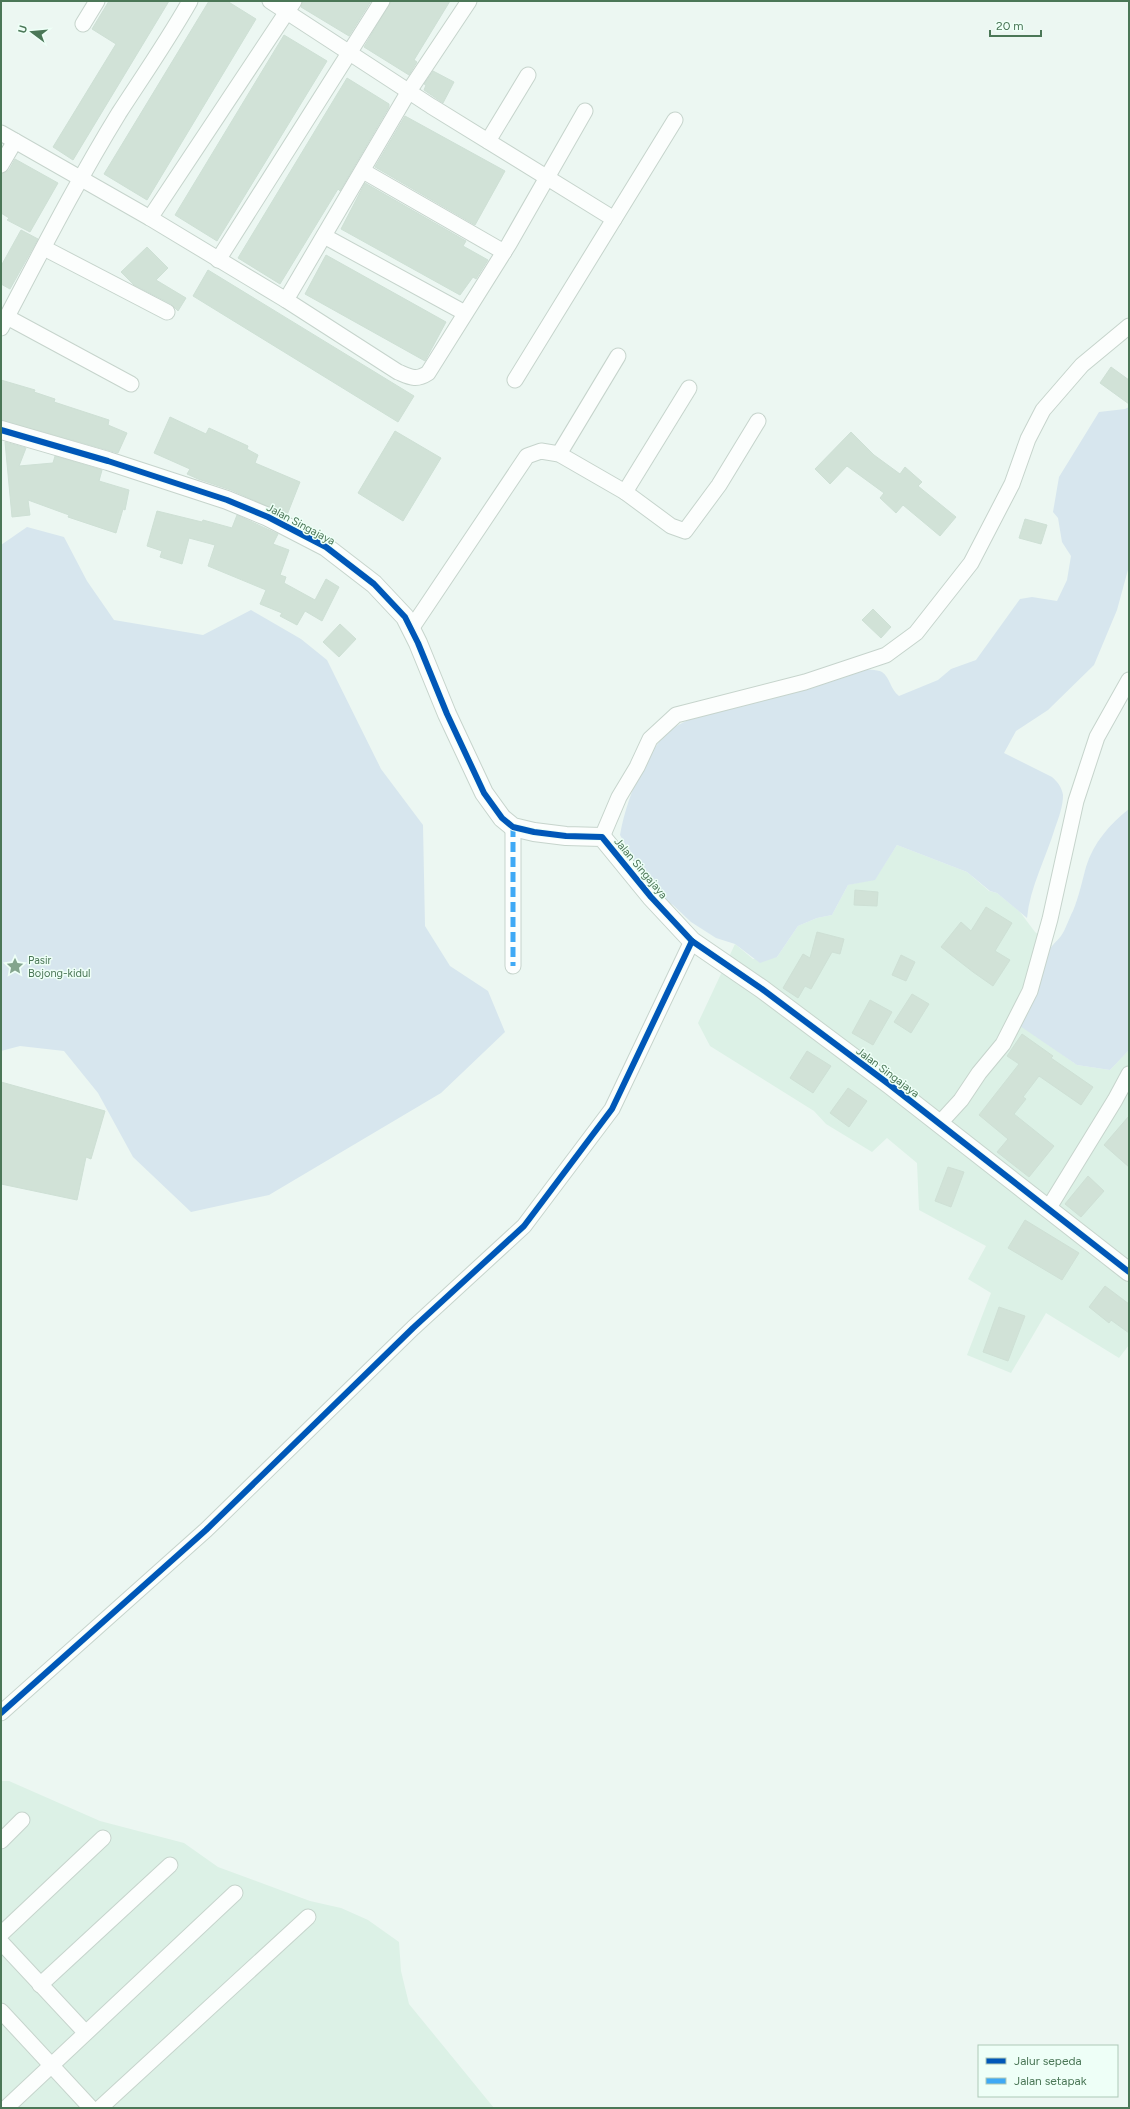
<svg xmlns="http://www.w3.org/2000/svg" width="1130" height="2109" viewBox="0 0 1130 2109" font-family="Figtree,sans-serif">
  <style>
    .residential { fill: #dcf1e6 }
    .green { fill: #d7e6ee }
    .building { fill: #d1e2d7; stroke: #cee0d5 }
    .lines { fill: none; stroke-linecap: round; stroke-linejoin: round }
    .minor-casing { stroke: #c6d4cc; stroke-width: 17 }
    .tertiary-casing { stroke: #c6d4cc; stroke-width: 20 }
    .minor { stroke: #fcfefd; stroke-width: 15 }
    .tertiary { stroke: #fcfefd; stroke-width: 18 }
    .quiet { stroke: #3fa9f5; stroke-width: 5; stroke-dasharray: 10 5; stroke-linecap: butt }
    .cycleway-casing { stroke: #eefff7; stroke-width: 8 }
    .cycleway { stroke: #0057b8; stroke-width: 6 }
    .labels { text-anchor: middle; stroke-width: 3; stroke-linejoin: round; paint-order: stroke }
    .street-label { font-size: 11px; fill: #4b7757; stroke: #eefff7 }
    .poi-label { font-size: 11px; fill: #4b7757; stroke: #eefff7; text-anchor: start }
  </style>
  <rect width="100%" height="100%" fill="#ecf7f2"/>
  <g class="residential">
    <polygon points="897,845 967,872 989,891 997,893 1020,912 1035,932 1052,945 1046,955 1026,1018 1020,1025 1077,1065 1110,1070 1129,1050 1129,1345 1119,1358 1046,1313 1011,1373 967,1355 991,1293 968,1279 986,1246 919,1210 917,1163 887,1138 872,1152 826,1124 814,1111 710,1046 698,1023 735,944 753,959 777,957 798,926 817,918 832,915 848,885 875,879"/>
    <polygon points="1,1781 9,1781 100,1821 184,1843 218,1867 310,1901 341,1908 368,1920 399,1942 401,1971 409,2004 494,2108 1,2108"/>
  </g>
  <g class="green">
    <path d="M1129 407V566L1117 610 1094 665 1048 710 1016 731 1004 753 1052 777C1058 782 1062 788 1063 795 1063 806 1059 817 1055 828 1046 858 1030 887 1027 918L997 893 990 891 967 872 897 845 875 880 848 885 832 915 817 918 798 926 777 957 760 963 735 944 716 938 691 922 673 905 666 901 639 869 620 835C626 801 644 752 671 730 677 725 686 721 693 718L859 669C866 670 877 669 882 672 890 677 890 689 899 696L938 680 951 669 976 660 1020 599 1032 597 1057 601 1067 580 1071 556 1062 542 1058 518 1053 512 1059 477 1099 412 1125 409Z"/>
    <polygon points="27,527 64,537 87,581 114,620 203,635 251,610 301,639 327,660 381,769 423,825 425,926 450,966 488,991 505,1032 441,1093 269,1195 191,1212 133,1157 98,1093 64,1051 20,1046 1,1051 1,545"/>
    <path d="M1129 809V1050L1110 1070 1077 1065 1020 1026C1036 1005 1036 978 1046 955 1050 947 1056 942 1061 936 1066 929 1069 918 1073 911 1079 896 1082 882 1086 867 1093 843 1110 824 1129 809Z"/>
  </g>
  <g class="building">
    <polygon points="109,1 169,1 73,160 53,147 116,44 92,29"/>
    <polygon points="209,1 227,1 256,19 147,200 104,174"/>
    <polygon points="303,1 371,1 349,36 301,7"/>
    <polygon points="391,1 450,1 414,60 417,62 409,75 364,47"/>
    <polygon points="284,35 327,61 217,241 175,215"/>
    <polygon points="433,71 454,82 443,103 424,90 426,85 424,84"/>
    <polygon points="347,78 389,104 389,107 340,191 338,189 280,284 238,258"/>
    <polygon points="405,116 505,171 475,225 375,167"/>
    <polygon points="15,159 58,183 30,232 7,220 9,218 1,213 1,174 9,170"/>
    <polygon points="365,183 466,241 463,246 488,260 476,279 473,277 460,295 341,229"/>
    <polygon points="21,230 38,239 10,289 1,284 1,266"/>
    <polygon points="147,247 168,268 156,280 186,298 178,311 171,304 134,285 121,272"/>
    <polygon points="326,255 446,322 425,361 305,294"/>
    <polygon points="208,270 414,396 398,422 193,296"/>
    <polygon points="1111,367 1129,380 1129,404 1100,383"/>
    <polygon points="1,380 35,390 34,392 55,399 54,402 109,420 108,425 127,433 118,453 1,420"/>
    <polygon points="170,417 206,434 209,428 248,446 247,449 258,455 255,463 300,482 287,515 231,490 198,479 187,474 190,469 154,453"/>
    <polygon points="395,431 441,458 403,521 358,493"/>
    <polygon points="851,432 874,455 900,474 905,467 922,482 918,486 956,517 940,536 903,505 896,513 880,498 884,493 847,466 830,484 815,469"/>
    <polygon points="5,442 26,448 19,466 53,463 55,456 102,470 99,481 129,490 125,510 123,509 116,533 68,517 69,515 28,500 30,515 12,517"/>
    <polygon points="157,511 202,522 203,520 232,528 237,515 278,534 273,544 289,550 280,575 286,577 284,583 315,600 326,579 339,587 322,621 305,611 297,625 280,616 282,613 260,604 266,590 208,566 215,545 189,538 182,564 160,557 162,551 147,546"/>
    <polygon points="1025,519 1047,525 1041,544 1019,538"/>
    <polygon points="873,609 891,627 881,638 862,620"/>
    <polygon points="340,624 356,639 339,657 323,642"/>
    <polygon points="855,890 878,892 877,906 854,905"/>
    <polygon points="986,907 1012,923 995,951 1010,960 993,986 973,972 941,947 961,922 971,931"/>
    <polygon points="817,932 844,939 840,954 832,952 811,989 805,986 798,998 783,988 803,954 810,958"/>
    <polygon points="901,955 915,962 906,981 892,975"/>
    <polygon points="912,994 929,1004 911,1033 894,1022"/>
    <polygon points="870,1000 892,1012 873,1045 852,1033"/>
    <polygon points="1022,1034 1053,1056 1051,1058 1093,1087 1081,1105 1039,1076 1023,1097 1026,1099 1014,1114 1054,1146 1029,1177 997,1152 1008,1139 979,1115 1019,1064 1007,1056"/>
    <polygon points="807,1051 831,1066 813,1093 790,1078"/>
    <polygon points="1,1082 105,1111 91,1159 86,1157 77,1200 1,1184"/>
    <polygon points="848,1088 867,1101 849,1127 830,1113"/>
    <polygon points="1129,1116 1129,1167 1104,1145"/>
    <polygon points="948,1167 964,1172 951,1207 935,1201"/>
    <polygon points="1088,1176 1104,1191 1081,1217 1065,1204"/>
    <polygon points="1025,1220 1079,1253 1062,1280 1008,1248"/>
    <polygon points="1105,1286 1129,1304 1129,1333 1111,1320 1109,1323 1089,1307"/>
    <polygon points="999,1307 1025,1316 1008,1361 983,1352"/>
  </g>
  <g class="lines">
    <g class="minor-casing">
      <g id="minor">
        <polyline points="270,1 431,106 614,219"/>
        <polyline points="83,24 97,1"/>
        <path d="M1 133 150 218 286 300 398 372C410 377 416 381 428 373L509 244 585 111"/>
        <polyline points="488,141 528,75"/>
        <polyline points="1,165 15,141"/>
        <polyline points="363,171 504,252"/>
        <polyline points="150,218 294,1"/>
        <polyline points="324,236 465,313"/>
        <polyline points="44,248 167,312"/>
        <polyline points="218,260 382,1"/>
        <polyline points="286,300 409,91 469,1"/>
        <polyline points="7,317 131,384"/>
        <path d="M1 328C39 256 76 183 119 113 143 76 168 40 190 1"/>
        <polyline points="515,380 675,120"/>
        <polyline points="559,454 618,356"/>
        <polyline points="625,492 689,388"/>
        <polyline points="411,629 527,456 541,451 559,454 625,492 671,526 685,531 719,485 758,421"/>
        <polyline points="513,827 513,966"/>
        <polyline points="602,837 619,797 637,767 650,739 676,715 805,682 886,655 916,633 971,563 1012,484 1028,439 1043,410 1082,365 1129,326"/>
        <polyline points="939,1124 961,1100 979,1073 1003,1044 1030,991 1050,919 1076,801 1097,737 1129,680"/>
        <polyline points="1048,1209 1115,1100 1129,1074"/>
        <polyline points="1,1713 206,1530 413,1328 524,1226 612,1109 692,941"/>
        <polyline points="1,1841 22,1820"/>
        <polyline points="1,1934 103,1838"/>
        <polyline points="1,1942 85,2032"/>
        <polyline points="40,1985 170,1865"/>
        <polyline points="1,2011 91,2108"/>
        <polyline points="6,2108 235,1893"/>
        <polyline points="100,2108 308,1917"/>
      </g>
    </g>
    <g class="tertiary-casing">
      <polyline id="tertiary" points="1,430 108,461 227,500 268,517 326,547 374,584 405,617 418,643 447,714 484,793 502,818 513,827 534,832 566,836 602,837 651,897 692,941 762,989 890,1085 1129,1272"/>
    </g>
    <use href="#minor" class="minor"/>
    <use href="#tertiary" class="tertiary"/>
    <polyline class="quiet" points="513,827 513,966"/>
    <g class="cycleway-casing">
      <g id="cycleway">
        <polyline points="1,430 108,461 227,500 268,517 326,547 374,584 405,617 418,643 447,714 484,793 502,818 513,827 534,832 566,836 602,837 651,897 692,941 762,989 890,1085 1129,1272"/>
        <polyline points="1,1713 206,1530 413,1328 524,1226 612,1109 692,941"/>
      </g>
    </g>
    <use href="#cycleway" class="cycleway"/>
  </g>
  <defs>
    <g id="sight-bare" transform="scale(1.38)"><path d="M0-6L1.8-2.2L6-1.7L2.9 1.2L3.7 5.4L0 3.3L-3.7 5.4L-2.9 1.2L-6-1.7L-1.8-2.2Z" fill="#83a48d" stroke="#eefff7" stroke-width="2.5" paint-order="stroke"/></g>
  </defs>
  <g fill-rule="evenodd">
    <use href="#sight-bare" x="15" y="966"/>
  </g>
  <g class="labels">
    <g class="street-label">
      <text transform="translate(301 524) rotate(28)" y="4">Jalan Singajaya</text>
      <text transform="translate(641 868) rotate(50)" y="4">Jalan Singajaya</text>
      <text transform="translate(888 1072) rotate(37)" y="4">Jalan Singajaya</text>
    </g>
    <g class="poi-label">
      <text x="28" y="964">Pasir<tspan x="28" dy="13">Bojong-kidul</tspan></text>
    </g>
  </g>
  <rect width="1130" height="2109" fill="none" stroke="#4b7757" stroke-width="4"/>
  <rect x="978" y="2045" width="140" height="52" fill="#eefff7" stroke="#adc9b7"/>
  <rect x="986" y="2058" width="20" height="6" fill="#0057b8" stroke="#adc9b7"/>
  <text x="1014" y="2065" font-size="12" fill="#4b7757">Jalur sepeda</text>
  <rect x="986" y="2078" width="20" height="6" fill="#3fa9f5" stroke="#adc9b7"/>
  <text x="1014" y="2085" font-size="12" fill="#4b7757">Jalan setapak</text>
  <g transform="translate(32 32) rotate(286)" stroke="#eefff7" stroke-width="3" paint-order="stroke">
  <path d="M0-3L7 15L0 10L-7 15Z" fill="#4b7757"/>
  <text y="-6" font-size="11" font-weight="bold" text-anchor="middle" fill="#4b7757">U</text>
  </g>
  <path d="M990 30v6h51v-6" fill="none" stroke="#4b7757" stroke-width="2"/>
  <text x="996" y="30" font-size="12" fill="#4b7757" stroke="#eefff7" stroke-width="3" paint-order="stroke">20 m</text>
</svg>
